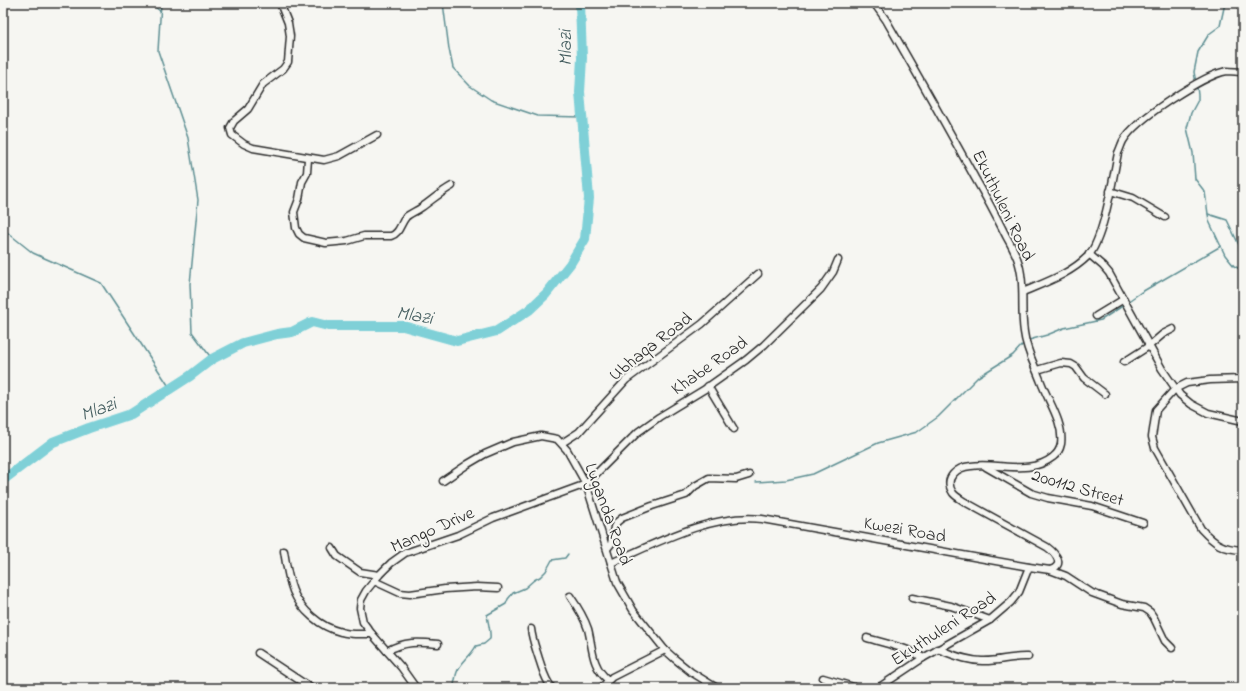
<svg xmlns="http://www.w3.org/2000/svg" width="1246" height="691" viewBox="0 0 1246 691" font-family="'Indie Flower',sans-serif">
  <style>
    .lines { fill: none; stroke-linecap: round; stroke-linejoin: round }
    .stream { stroke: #5d8e92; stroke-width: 1.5 }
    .river { stroke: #7fd0d7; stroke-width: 10 }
    .minor-casing { stroke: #2b2b2b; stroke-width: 9 }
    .minor { stroke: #f6f6f2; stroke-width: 6 }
    .labels { text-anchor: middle; stroke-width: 4; stroke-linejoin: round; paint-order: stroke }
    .street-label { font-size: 18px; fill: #2b2b2b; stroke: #f6f6f2 }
    .water-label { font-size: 19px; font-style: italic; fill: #445d5f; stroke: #f6f6f2 }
  </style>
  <rect width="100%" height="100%" fill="#f6f6f2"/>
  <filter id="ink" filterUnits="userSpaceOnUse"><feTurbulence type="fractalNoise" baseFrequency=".025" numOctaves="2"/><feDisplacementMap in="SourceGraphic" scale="8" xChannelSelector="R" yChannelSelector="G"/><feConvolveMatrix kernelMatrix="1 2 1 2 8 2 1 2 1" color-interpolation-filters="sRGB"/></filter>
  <g filter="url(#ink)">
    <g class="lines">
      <g class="stream">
        <polyline points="150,3 160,11"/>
        <polyline points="161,3 158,51 188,138 198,200 190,284 192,332 212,359"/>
        <polyline points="443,3 449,49 453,68 470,86 491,100 538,116 582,117"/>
        <polyline points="1196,83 1194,72 1198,52 1209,34 1220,26 1225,3"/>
        <polyline points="1197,87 1198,95 1198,100 1191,113 1187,128 1193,153 1195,179 1205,192 1208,214 1227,220 1239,245 1243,279"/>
        <polyline points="1208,214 1209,221 1225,255 1234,266 1242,270"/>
        <polyline points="3,229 33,253 101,283 170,388"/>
        <polyline points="1127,302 1140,293 1221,246"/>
        <polyline points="1029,340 1047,335 1064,328 1101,320 1124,305"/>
        <polyline points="756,482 786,480 813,474 878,443 917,432 938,417 978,377 1013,355 1023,344"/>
        <path d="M453 688C455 683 455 677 457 672 461 662 471 656 476 646L484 644 490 639C491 632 488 623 487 615L506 604 508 599 513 593 525 588 534 580 540 577 546 571 552 560 565 558 568 554"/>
      </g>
      <polyline class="river" points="3,480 53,442 89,428 131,414 190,376 212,359 243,343 277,334 292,332 312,322 328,326 403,326 457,341 497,331 529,310 546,294 570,264 585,239 589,198 580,92 582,58 580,3"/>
      <g class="minor-casing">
        <g id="minor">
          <polyline points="280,3 288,23 290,36 288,62 283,69 263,84 248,109 234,121 230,128 232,135 244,144 253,148 324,160 339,156 377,135"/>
          <path d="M874 3 886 20C916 72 946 125 975 178 986 197 996 216 1006 236 1010 243 1014 250 1017 258 1026 282 1020 307 1024 332 1026 350 1035 366 1041 382 1048 401 1064 423 1061 444 1060 449 1057 454 1053 457 1029 476 999 462 971 466 957 467 943 478 953 493 956 497 961 499 965 502L1047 547C1055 553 1066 565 1050 570"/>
          <path d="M308 159 307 173 302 182 299 199 294 212 296 228 299 234 304 238 326 243 347 241 364 236H391C400 233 400 224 406 217 410 213 417 211 422 207 432 200 441 192 452 186"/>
          <polyline points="1110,191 1133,198 1165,217"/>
          <polyline points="1089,254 1103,266 1109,273 1162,369 1180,395 1191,404 1208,413 1243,421"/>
          <path d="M1023 292C1046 282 1070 274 1088 256 1104 239 1113 177 1118 153 1120 149 1121 145 1123 141 1135 120 1203 75 1227 71 1232 71 1238 72 1243 72"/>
          <polyline points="1096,316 1124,299"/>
          <polyline points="1124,362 1149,346 1163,334 1173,329"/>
          <polyline points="1037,370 1061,363 1071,364 1076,367 1084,378 1105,394"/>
          <path d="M1243 379 1210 380 1187 383 1175 389 1156 410 1152 437 1155 448 1201 529C1215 544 1222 549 1243 550"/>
          <polyline points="708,386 734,429"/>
          <polyline points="562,443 579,432 626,380 702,324 758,274"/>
          <polyline points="986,467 1031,493 1048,498 1092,506 1143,523"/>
          <polyline points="443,481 468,464 485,454 513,442 541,436 557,439 567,450 586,484 617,582 633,610 665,650 675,659 691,672 717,688"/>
          <polyline points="332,548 337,556 360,572 379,575"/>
          <polyline points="607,549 611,544 614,527 617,522 622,518 652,506 686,495 695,486 709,478 736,479 749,475"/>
          <path d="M284 551C286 564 288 578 293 591 301 610 320 627 341 632 350 635 362 634 372 634"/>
          <path d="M611 563C656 543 712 513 762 519L1029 567 1050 570 1066 576 1092 593 1122 604 1144 608 1150 612 1154 618 1165 641 1172 648"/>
          <polyline points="374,581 400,593 410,594 445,589 477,587 498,588"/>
          <path d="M570 596C577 606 584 617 588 629 593 648 591 666 608 680"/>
          <polyline points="912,598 951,606 990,620"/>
          <path d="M531 629C532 639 536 649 539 659 543 670 544 678 552 688"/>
          <path d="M867 638C883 643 910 648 923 658"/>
          <path d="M937 649C952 654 966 661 982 661 997 662 1012 656 1028 657"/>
          <path d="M387 651C405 641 418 642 438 644"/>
          <polyline points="258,653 311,688"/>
          <polyline points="823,678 857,688"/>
          <polyline points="416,688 401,667 372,634 363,622 360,608 361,600 366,591 379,575 391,563 405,553 458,535 493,518 586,484 638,432 659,417 705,389 746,360 764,345 821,289 833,272 838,260"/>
          <polyline points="601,688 612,677 665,650"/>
          <polyline points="878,688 923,658 990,620 1011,602 1019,592 1029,567"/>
        </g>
      </g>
      <use href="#minor" class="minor"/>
    </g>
  </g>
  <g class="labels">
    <g class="street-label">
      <text transform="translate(1004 205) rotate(64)" y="6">Ekuthuleni Road</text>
      <text transform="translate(650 346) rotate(-38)" y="6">Ubhaqa Road</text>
      <text transform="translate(709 365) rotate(-35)" y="6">Khabe Road</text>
      <text transform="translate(1078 487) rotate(16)" y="6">200112 Street</text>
      <text transform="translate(609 514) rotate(70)" y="6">Luganda Road</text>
      <text transform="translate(432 529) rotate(-24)" y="6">Mango Drive</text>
      <text transform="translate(905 529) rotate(10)" y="6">Kwezi Road</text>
      <text transform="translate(943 628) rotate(-33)" y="6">Ekuthuleni Road</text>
    </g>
    <g class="water-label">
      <text transform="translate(564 48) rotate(-91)" y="7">Mlazi</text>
      <text transform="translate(415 314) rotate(10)" y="7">Mlazi</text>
      <text transform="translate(98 408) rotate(-20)" y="7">Mlazi</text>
    </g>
  </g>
  <rect width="1246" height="691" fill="none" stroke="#f6f6f2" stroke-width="16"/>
  <rect x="8" y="8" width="1230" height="675" fill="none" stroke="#2b2b2b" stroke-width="1.5" filter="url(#ink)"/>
</svg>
